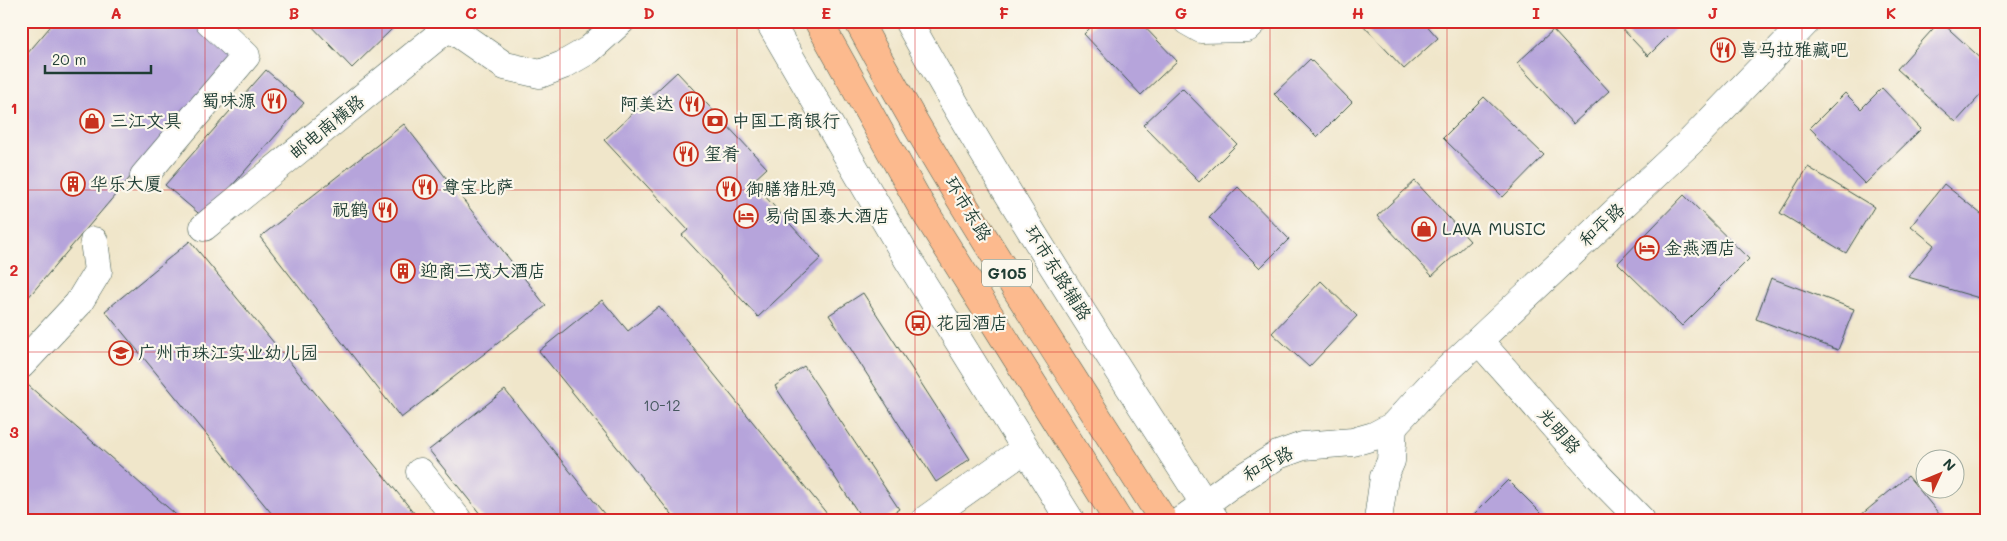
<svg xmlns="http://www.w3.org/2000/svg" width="2007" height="541" viewBox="0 0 2007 541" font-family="Mali,'LXGW WenKai TC',sans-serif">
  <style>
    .building { fill: #b6a4db }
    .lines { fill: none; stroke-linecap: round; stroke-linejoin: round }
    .minor-casing { stroke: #3e564a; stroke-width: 29 }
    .highway-casing { stroke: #3e564a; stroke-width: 29 }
    .minor { stroke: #fff; stroke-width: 28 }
    .highway { stroke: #fcba8e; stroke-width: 28 }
    .grid { fill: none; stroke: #d62828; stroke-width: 1; stroke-opacity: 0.55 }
    .labels { text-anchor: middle; stroke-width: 4.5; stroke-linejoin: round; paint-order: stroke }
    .number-label { font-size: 15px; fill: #45575e }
    .shield { fill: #fbf7ec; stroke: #61756b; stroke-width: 1 }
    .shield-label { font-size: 16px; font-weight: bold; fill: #1f3d34 }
    .poi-label { font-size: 18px; fill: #1f3d34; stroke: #fbf7ec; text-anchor: start }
    .street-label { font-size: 18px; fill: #1f3d34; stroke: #fbf7ec }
    .neatline { fill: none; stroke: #d62828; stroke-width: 2 }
    .grid-label { font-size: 16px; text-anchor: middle; font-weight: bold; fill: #d62828 }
  </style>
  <rect width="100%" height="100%" fill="#fbf7ec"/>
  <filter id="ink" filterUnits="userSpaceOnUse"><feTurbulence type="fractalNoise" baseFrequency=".02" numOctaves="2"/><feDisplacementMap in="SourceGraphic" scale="10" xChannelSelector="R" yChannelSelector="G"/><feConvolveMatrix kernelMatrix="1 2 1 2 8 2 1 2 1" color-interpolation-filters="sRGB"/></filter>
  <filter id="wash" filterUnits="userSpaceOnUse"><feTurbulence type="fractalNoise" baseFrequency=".0096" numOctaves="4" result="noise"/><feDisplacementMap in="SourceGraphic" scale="20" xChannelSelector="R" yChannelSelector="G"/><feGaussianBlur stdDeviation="1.12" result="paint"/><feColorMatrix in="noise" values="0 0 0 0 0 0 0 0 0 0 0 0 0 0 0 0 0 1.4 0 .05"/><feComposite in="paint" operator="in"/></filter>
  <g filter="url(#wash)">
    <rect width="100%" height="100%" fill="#f0e6ca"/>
    <g id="blocks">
      <g class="building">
        <polygon points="55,21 192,21 233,56 21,306 21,61"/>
        <polygon points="307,21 393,21 393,28 352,68"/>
        <polygon points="1097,21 1139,21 1177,61 1141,95 1084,34"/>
        <polygon points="1365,21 1423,21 1438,38 1404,69 1362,24"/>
        <polygon points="1615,21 1683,21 1648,56"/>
        <polygon points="1940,21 1986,63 1986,89 1956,122 1897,69"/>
        <polygon points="1553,30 1609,91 1573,124 1517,63"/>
        <polygon points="1310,59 1352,102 1317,137 1274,94"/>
        <polygon points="266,70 304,103 204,218 165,185"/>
        <polygon points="677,72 767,168 752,182 821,258 758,317 682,235 688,230 604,140"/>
        <polygon points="1182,88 1237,144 1199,182 1143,125"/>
        <polygon points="1882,88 1921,129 1865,184 1810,128 1845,93 1861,109"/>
        <polygon points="1484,97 1544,155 1503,197 1443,138"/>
        <polygon points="404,124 546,306 401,418 260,237"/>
        <polygon points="1808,167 1874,207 1846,253 1780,213"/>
        <polygon points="1415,181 1470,241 1432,276 1377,216"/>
        <polygon points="1944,184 1986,218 1986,300 1908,277 1934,245 1911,226"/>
        <polygon points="1238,187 1289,239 1260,268 1209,217"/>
        <polygon points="1684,195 1749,259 1682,326 1618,263"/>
        <polygon points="190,241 420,520 277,520 105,311"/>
        <polygon points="1771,278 1854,309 1838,350 1756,319"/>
        <polygon points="1321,281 1357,316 1309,367 1272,333"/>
        <polygon points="863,293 970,459 936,482 829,315"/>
        <polygon points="602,300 628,331 659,306 832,520 676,520 539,351"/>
        <polygon points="804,366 899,509 883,520 863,520 775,386"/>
        <polygon points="21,379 182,520 21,520"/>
        <polygon points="505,390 609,520 485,520 429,450"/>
        <polygon points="1908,476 1944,520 1855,520"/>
        <polygon points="1508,480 1548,520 1468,520"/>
      </g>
    </g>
  </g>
  <g filter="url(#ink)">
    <use href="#blocks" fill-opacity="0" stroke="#3e564a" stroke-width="1"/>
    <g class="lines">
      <g class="minor-casing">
        <g id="minor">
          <polyline points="445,21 456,32 505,66 540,74 563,65 589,50 621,21"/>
          <polyline points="769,21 907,258 1070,520"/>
          <path d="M908 21C1002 192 1110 356 1215 520"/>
          <polyline points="1187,21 1201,29 1247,28 1254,21"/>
          <polyline points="144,176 246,56 209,21"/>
          <polyline points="204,227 450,26"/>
          <polyline points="1479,341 1597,475 1641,520"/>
          <polyline points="21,365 78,304 98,271 94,241"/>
          <polyline points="420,472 458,520"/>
          <polyline points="925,520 1025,449"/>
          <polyline points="1182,520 1229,486 1278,455 1303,446 1353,442 1374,436 1393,426 1430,386 1690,142 1807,21"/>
          <polyline points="1378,520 1384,477 1391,461 1393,426"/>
        </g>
      </g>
      <g class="highway-casing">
        <g id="highway">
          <polyline points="818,21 920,204 1118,520"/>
          <path d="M858 21C950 193 1059 355 1163 520"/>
        </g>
      </g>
      <use href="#minor" class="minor"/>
      <use href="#highway" class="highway"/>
    </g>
  </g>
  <path class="grid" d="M205 21V520M382 21V520M560 21V520M737 21V520M915 21V520M1092 21V520M1270 21V520M1447 21V520M1625 21V520M1802 21V520M21 190H1986M21 352H1986"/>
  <defs>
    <g id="restaurant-ring" transform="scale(1.25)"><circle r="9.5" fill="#fbf7ec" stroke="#c8321e" stroke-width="1.5"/><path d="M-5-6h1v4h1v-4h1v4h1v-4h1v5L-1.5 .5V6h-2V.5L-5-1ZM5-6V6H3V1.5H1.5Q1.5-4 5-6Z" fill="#c8321e"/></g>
    <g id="shop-ring" transform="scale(1.25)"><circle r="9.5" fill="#fbf7ec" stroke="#c8321e" stroke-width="1.5"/><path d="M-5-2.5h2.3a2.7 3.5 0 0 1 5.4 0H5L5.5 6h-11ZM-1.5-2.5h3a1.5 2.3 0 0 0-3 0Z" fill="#c8321e"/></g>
    <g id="bank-ring" transform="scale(1.25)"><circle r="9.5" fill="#fbf7ec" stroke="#c8321e" stroke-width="1.5"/><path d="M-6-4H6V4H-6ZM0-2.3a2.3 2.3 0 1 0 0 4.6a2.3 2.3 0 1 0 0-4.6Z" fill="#c8321e"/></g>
    <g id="building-ring" transform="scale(1.25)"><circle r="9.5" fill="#fbf7ec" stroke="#c8321e" stroke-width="1.5"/><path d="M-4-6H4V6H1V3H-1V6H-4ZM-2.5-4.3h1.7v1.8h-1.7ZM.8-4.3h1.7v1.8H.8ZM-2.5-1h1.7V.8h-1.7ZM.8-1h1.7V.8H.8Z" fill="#c8321e"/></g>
    <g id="hotel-ring" transform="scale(1.25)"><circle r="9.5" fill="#fbf7ec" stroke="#c8321e" stroke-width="1.5"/><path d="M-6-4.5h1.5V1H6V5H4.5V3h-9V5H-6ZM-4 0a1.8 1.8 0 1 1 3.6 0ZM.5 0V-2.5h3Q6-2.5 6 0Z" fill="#c8321e"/></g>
    <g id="bus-ring" transform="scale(1.25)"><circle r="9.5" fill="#fbf7ec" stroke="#c8321e" stroke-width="1.5"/><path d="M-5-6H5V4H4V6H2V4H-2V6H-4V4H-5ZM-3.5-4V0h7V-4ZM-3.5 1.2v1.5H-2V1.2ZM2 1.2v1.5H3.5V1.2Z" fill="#c8321e"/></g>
    <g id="school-ring" transform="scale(1.25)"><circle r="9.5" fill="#fbf7ec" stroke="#c8321e" stroke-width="1.5"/><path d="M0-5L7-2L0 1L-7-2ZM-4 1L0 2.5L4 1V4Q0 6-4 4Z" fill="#c8321e"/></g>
  </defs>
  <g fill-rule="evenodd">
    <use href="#restaurant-ring" x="1723" y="50"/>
    <use href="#restaurant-ring" x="274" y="101"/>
    <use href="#restaurant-ring" x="692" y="104"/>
    <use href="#shop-ring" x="92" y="121"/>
    <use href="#bank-ring" x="715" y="121"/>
    <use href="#restaurant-ring" x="686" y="154"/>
    <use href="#building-ring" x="73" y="184"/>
    <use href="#restaurant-ring" x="425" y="187"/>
    <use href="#restaurant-ring" x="729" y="189"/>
    <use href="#restaurant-ring" x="385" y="210"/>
    <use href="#hotel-ring" x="746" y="216"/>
    <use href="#shop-ring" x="1424" y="229"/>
    <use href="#hotel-ring" x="1647" y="248"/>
    <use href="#building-ring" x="403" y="271"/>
    <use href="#bus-ring" x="918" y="323"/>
    <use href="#school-ring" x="121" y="353"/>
  </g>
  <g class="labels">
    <g class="number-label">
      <text x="662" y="411">10-12</text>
    </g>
    <rect class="shield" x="982" y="259.5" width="50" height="27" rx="4"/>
    <g class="shield-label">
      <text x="1007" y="279">G105</text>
    </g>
    <g class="poi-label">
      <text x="1740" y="56">喜马拉雅藏吧</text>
      <text x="256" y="107" text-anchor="end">蜀味源</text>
      <text x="674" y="110" text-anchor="end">阿美达</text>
      <text x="110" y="127">三江文具</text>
      <text x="732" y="127">中国工商银行</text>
      <text x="704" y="160">玺肴</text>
      <text x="90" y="190">华乐大厦</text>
      <text x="442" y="193">尊宝比萨</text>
      <text x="746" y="195">御膳猪肚鸡</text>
      <text x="368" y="216" text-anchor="end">祝鹤</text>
      <text x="764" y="222">易尚国泰大酒店</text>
      <text x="1442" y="235">LAVA MUSIC</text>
      <text x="1664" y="254">金燕酒店</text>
      <text x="420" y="277">迎商三茂大酒店</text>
      <text x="936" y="329">花园酒店</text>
      <text x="138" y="359">广州市珠江实业幼儿园</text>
    </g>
    <g class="street-label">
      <text transform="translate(327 127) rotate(-39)" y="6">邮电南横路</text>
      <text transform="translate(968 209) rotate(59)" y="6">环市东路</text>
      <text transform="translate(1602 225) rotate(-43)" y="6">和平路</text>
      <text transform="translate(1058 273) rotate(58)" y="6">环市东路辅路</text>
      <text transform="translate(1559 431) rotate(49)" y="6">光明路</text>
      <text transform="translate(1268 464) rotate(-28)" y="6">和平路</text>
    </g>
  </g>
  <rect width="2007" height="541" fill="none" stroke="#fbf7ec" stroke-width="55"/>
  <g transform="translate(1940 474) rotate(46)"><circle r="24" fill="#fbf7ec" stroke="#a3ada2"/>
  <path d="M0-4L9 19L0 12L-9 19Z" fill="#c8321e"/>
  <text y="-8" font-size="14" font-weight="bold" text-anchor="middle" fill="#1f3d34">N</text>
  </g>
  <path d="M45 65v8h106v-8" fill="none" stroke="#1f3d34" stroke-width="2.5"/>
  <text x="52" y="65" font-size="15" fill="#1f3d34" stroke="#fbf7ec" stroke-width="4" paint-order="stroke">20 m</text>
  <rect x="28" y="28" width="1952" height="486" class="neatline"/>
  <g class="grid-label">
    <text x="116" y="19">A</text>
    <text x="294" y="19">B</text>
    <text x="471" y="19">C</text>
    <text x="649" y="19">D</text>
    <text x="826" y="19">E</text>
    <text x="1004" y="19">F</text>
    <text x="1181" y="19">G</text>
    <text x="1358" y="19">H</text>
    <text x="1536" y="19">I</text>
    <text x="1713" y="19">J</text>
    <text x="1891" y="19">K</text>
    <text x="14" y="114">1</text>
    <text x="14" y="276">2</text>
    <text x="14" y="438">3</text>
  </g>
</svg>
